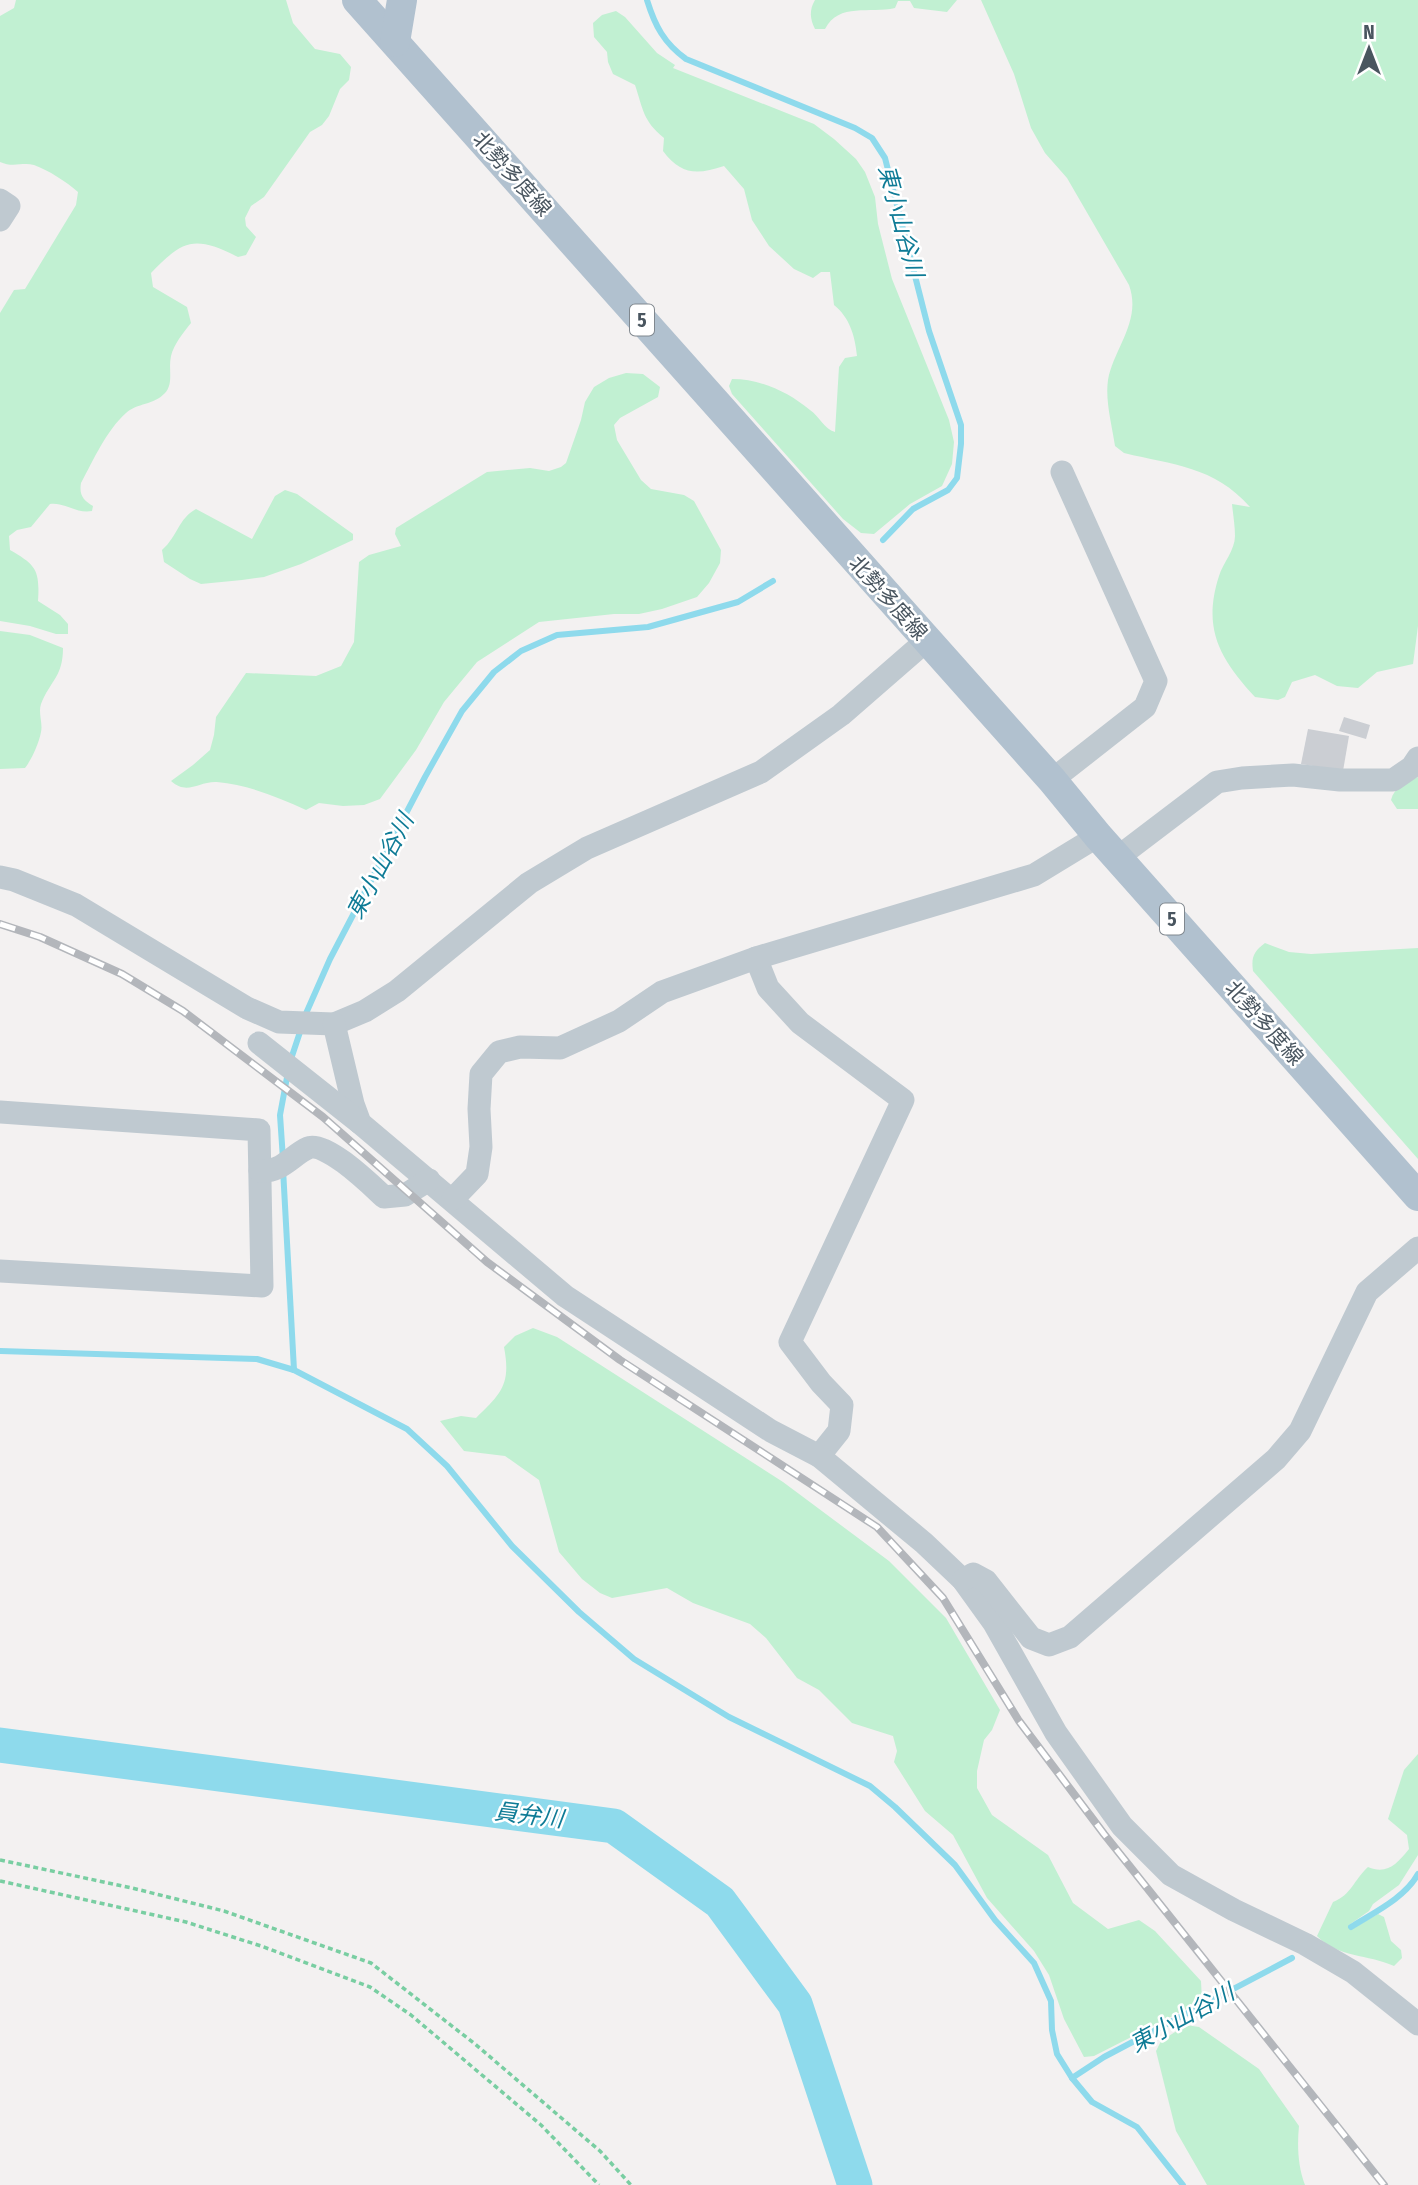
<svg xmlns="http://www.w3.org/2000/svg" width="1418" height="2185" viewBox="0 0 1418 2185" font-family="'Fira Sans Condensed','Noto Sans JP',sans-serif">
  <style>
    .green { fill: #c1f0d2 }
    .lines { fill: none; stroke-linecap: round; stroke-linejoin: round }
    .stream { stroke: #8edaec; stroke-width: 6 }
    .river { stroke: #8edaec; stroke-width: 35 }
    .building { fill: #cbced3 }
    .path { stroke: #79cea2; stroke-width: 3.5; stroke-dasharray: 5 3.5; stroke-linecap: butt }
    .minor { stroke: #bfc9d0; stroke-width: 23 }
    .major { stroke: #b1c1cf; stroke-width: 30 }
    .rail-casing { stroke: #b3b6bb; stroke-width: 8 }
    .rail { stroke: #fff; stroke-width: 5; stroke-dasharray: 16; stroke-linecap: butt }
    .labels { text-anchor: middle; stroke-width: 5; stroke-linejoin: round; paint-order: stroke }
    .shield { fill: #fff; stroke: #80888f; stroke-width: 2 }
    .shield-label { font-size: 19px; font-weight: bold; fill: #49555f }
    .street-label { font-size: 21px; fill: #49555f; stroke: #fff }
    .water-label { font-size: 23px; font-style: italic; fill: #0e7b96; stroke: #fff }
  </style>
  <rect width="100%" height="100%" fill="#f3f1f1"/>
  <g class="green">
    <path d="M16 0H286L293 23 315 49 340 54 351 67 349 80 340 89 329 116 322 125 310 132 264 197 251 206 245 218 246 226 256 237 246 255 238 257C194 235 183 240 151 273L153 287 187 307 191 323C183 333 174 344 171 356 168 369 174 383 165 393 154 405 137 403 126 413 106 431 94 459 81 483 79 495 83 500 93 506L92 511C76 514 65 502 50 504L31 527 17 530 9 536 10 550C36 565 40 570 38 601L60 615 68 624V634H56L30 626 0 621V313L14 290 25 289 76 205 78 192C67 182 48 170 34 165 22 162 13 168 0 162V16L14 8Z"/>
    <path d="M815 0H957L947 12 914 8 910 1H898L895 8C870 14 839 2 825 29H815C810 19 809 10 815 0Z"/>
    <path d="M981 0H1418V626L1413 664 1377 672 1358 688 1337 686 1315 675 1292 682 1285 697 1278 700 1255 697C1220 659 1202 629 1219 576 1223 563 1235 550 1235 536 1235 526 1233 514 1232 504L1250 507C1214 466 1173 465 1124 453L1115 446C1112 425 1105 401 1108 380 1114 348 1142 321 1129 285L1067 178 1045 153 1031 128 1014 74Z"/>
    <path d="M616 11 625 17 657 53 675 65 673 68 814 124 834 139 856 159 865 172 875 197 878 224 892 279 949 420 954 442 952 464 942 486 910 504 874 534 861 533 843 519 732 394 729 386 732 379C761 379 788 392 810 410 820 417 824 429 835 432L839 367 845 358 857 356C855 336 850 318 834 305L830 272H821L813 278 794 269 769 246 752 220 744 189 724 166C697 175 681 175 663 151L664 138C643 121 643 109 635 85L613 74 608 62 607 52 594 37 593 23 602 15Z"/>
    <path d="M626 373 643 374 660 387 658 397 620 418 614 425 617 440 641 480 651 489 684 495 694 501 721 550 720 563 709 583 697 597 662 609 639 614H614L539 622 477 662 444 702 416 750 380 799 364 805 343 806 319 803 306 810C278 797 249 785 217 782 198 781 188 796 171 781L193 765 210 750 214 735 216 717 246 673 316 676 341 666 354 642 359 562 369 555 401 546 395 534 396 528 487 472 530 468 549 471 561 467 566 463 581 420 585 402 594 387 609 378Z"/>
    <path d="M285 490 297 494 353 534V540L301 564 264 577 242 580 201 584 190 579 164 562 162 550C178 536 178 519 196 509L252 539 275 496Z"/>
    <path d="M0 631 30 635 63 648C63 677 50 681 41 704 38 713 43 723 41 732 39 743 32 759 25 768L0 769Z"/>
    <path d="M1418 777V809H1397L1391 800C1394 787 1406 782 1418 777Z"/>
    <path d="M1265 943 1289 952 1311 954 1418 948V1159L1253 971C1251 957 1254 951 1265 943Z"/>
    <path d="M533 1328 557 1337 783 1482 889 1561 946 1618 1000 1710 992 1730 984 1740 977 1771V1788L992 1815 1048 1855 1073 1903 1108 1929 1139 1920 1155 1931 1201 1981 1202 2001 1094 2056 1084 2057 1064 2019 1049 1975 1034 1951 987 1898 953 1835 925 1811 894 1762 897 1751 893 1736 852 1723 819 1690 797 1678 766 1638 750 1624 693 1603 667 1588 612 1598 600 1593 582 1579 559 1552 539 1480 505 1456 464 1451 440 1421 461 1416 476 1418C502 1393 511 1384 504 1347L515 1336Z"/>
    <path d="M1418 1754V1855L1399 1885 1373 1904 1369 1911 1349 1925 1352 1929 1378 1914 1384 1917 1391 1941 1401 1950 1402 1958 1394 1966C1368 1954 1338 1958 1317 1936L1333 1902C1352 1894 1353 1881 1368 1867 1387 1875 1397 1864 1409 1849L1407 1835 1388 1819 1404 1770Z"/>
    <path d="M1186 2025 1199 2027 1259 2069 1299 2126C1297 2146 1298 2167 1305 2185H1207L1176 2131 1156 2051 1161 2041Z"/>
  </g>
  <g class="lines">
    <g class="stream">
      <path d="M647 0C655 26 664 43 686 59L855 128 872 138 885 158 929 331 961 425V444L957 478 948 490 913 509 883 540"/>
      <polyline points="304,1018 330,959 425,777 462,711 494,672 521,651 557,635 648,627 738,602 773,581"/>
      <polyline points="290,1062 301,1029"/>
      <polyline points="283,1159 280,1115 288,1072"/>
      <polyline points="283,1169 294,1370"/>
      <polyline points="0,1351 257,1359 294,1370 407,1429 447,1466 512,1546 579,1612 634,1659 729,1717 870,1786 895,1807 955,1865 995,1920 1034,1963 1051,2001 1052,2030 1057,2054 1072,2078 1092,2102 1137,2127 1183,2185"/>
      <path d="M1351 1927C1373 1913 1405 1898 1418 1874"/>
      <polyline points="1072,2078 1104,2057 1292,1958"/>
    </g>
    <polyline class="river" points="0,1745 614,1826 720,1902 795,2004 855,2185"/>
  </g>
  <g class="building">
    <polygon points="1344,717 1370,725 1366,739 1339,731"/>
    <polygon points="1308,729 1349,736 1343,771 1301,764"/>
  </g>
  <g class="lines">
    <g class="path">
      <polyline points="0,1860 132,1888 224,1911 371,1963 475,2044 600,2151 631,2185"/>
      <polyline points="0,1881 186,1922 261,1946 370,1987 411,2015 541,2125 599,2185"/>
    </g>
    <g class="minor">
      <polyline points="0,200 9,206 0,220"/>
      <polyline points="1052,780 1145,707 1156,681 1062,472"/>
      <polyline points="1117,858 1217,782 1242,778 1293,775 1340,780 1393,780 1412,767 1418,758"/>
      <polyline points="0,877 14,880 76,905 247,1008 279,1022 334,1024 365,1011 397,991 529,883 587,848 761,772 841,715 926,641"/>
      <polyline points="756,958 768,988 800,1023 903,1100 790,1342 821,1383 842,1405 839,1431 819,1456"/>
      <polyline points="334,1024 353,1104 360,1123 565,1296 771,1431 819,1456 924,1543 963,1580 994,1623 1056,1733 1122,1826 1171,1875 1234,1910 1305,1944 1353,1972 1418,2024"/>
      <polyline points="259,1043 360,1123"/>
      <polyline points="0,1112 259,1130 262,1286 0,1271"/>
      <path d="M260 1171C281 1173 292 1155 308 1148 325 1140 371 1185 384 1197L405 1195 429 1180"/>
      <polyline points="453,1199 477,1174 481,1147 479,1109 481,1074 499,1052 520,1047 560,1048 619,1021 662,992 756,958 1034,875 1098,836"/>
      <polyline points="963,1580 973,1574 986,1581 1031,1638 1049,1645 1070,1637 1276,1459 1300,1431 1367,1292 1418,1248"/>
    </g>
    <g class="major">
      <polyline points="357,0 1052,780 1098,836 1418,1196"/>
      <polyline points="395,42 402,0"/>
    </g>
    <g class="rail-casing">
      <polyline id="rail" points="0,924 40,937 122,974 183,1011 323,1117 487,1262 620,1360 877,1527 943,1598 1019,1721 1104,1834 1384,2185"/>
    </g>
    <use href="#rail" class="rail"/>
  </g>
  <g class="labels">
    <g class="shield">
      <rect x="630" y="304.5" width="24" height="31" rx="5"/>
      <rect x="1160" y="903.5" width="24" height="31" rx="5"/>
    </g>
    <g class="shield-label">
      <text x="642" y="327">5</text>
      <text x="1172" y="926">5</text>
    </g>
    <g class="street-label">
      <text transform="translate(512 174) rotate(48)" y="7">北勢多度線</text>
      <text transform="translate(888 598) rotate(48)" y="7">北勢多度線</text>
      <text transform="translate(1264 1023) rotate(48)" y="7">北勢多度線</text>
    </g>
    <g class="water-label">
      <text transform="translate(901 221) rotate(75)" y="8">東小山谷川</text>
      <text transform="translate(380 866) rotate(-62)" y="8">東小山谷川</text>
      <text transform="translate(529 1815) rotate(7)" y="8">員弁川</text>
      <text transform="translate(1182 2018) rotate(-29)" y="8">東小山谷川</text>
    </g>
  </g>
  <g transform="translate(1369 49)" stroke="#ffffff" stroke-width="5" paint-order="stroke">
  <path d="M0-5L12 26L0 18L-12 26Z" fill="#49555f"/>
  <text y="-10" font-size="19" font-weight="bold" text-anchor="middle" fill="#49555f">N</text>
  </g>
</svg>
